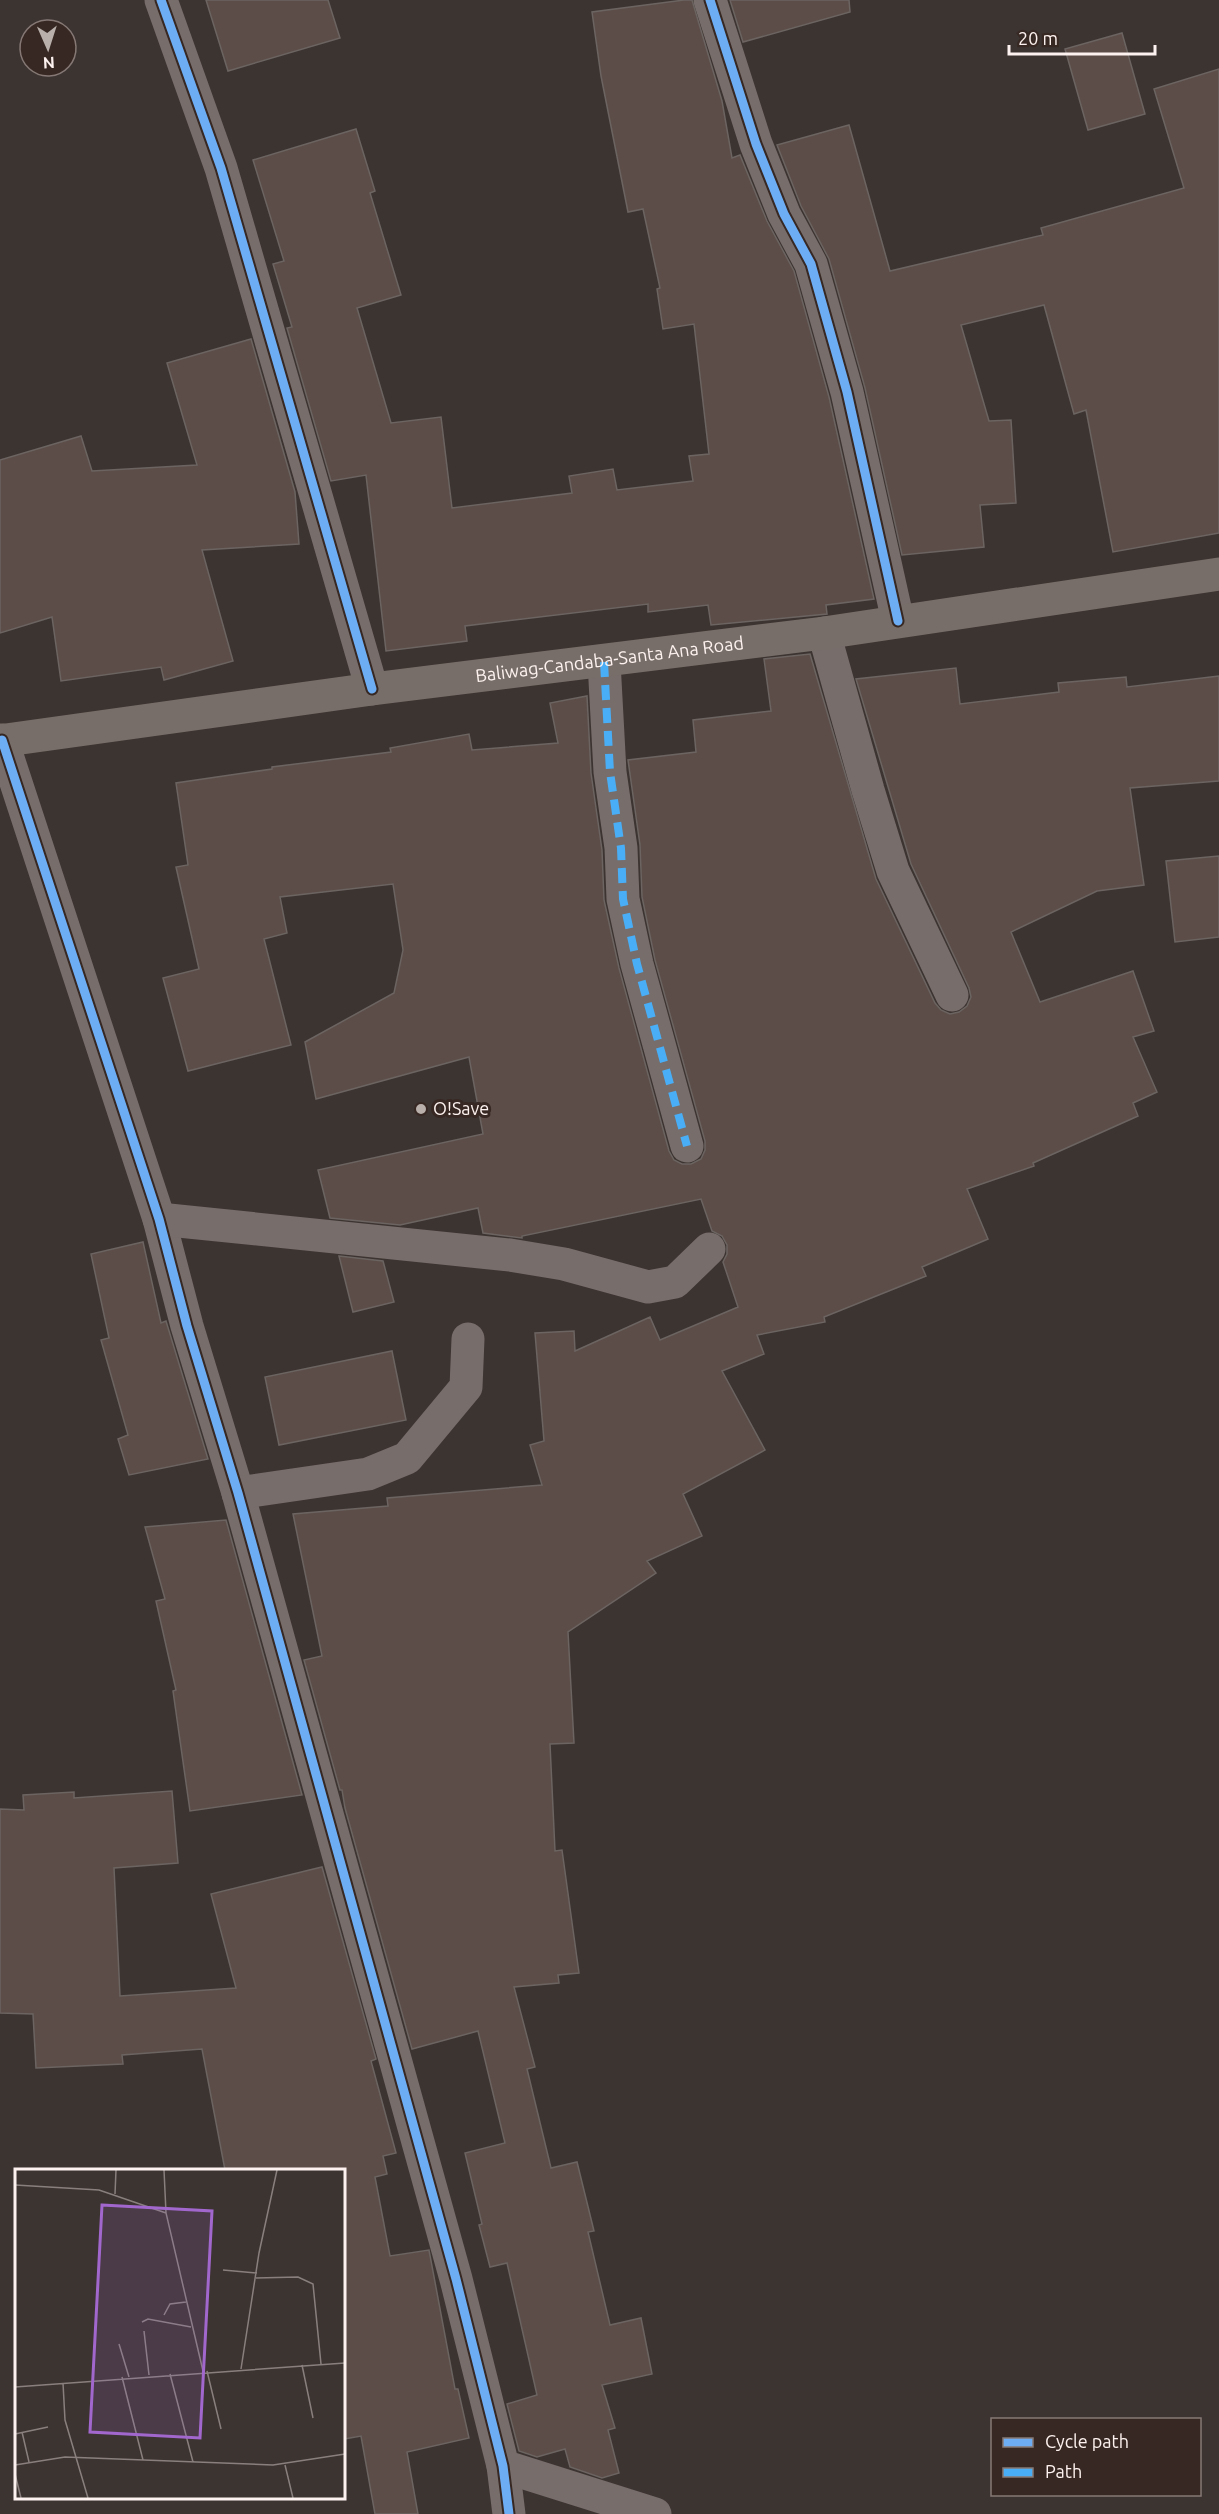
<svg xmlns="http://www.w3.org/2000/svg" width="1219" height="2514" viewBox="0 0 1219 2514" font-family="Ubuntu,sans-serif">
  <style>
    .building { fill: #5c4d48; stroke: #6b6461; stroke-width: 1.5 }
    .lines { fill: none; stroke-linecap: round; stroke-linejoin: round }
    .minor { stroke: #776d6a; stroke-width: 33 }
    .major { stroke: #786e69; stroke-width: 33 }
    .quiet { stroke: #49aef6; stroke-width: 8; stroke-dasharray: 15 8; stroke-linecap: butt }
    .cycleway-casing { stroke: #372823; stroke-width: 13 }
    .cycleway { stroke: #6dadf4; stroke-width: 9 }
    .poi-dot { fill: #b9b0ac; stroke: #372823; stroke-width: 2 }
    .labels { text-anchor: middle; stroke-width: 6; stroke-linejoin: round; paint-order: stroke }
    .street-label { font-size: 18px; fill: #fdf2ef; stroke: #372823 }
    .poi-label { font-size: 18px; fill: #fdf2ef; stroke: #372823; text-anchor: start }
    .inset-road { fill: none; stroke: #89807d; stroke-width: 1.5 }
    .view { fill: #a267cd; fill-opacity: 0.15; stroke: #a267cd; stroke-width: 3 }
    .inset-edge { fill: none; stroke: #fdf2ef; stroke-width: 3 }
  </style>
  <rect width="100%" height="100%" fill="#3c3431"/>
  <g class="building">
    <polygon points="206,0 328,0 340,38 228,71"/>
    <polygon points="684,0 692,0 722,101 732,158 740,155 767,221 794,271 829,397 874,599 826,605 827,614 711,625 708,605 648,612 648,604 465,626 467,641 386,651 366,475 331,481 287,328 292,327 273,264 284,261 253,160 356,129 375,191 370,193 401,295 357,308 391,423 441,417 452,508 572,493 569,476 613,469 617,490 693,481 689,456 709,454 694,324 663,329 657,289 660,288 643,209 628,212 601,76 592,12"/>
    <polygon points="730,0 849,0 850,12 743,42"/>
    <polygon points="1122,33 1145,114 1088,130 1065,49"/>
    <polygon points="1219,69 1219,533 1113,552 1086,410 1074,414 1044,305 961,325 989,421 1011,420 1016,503 980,505 984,547 902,555 865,388 829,259 801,206 777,145 849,125 890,271 1043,235 1041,228 1184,188 1154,89"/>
    <polygon points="251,339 295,492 299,544 202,550 233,661 164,680 161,667 61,681 52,617 0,633 0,460 81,436 92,471 197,465 167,363"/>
    <polygon points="810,654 876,879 935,1003 941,1010 950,1014 959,1012 967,1006 971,997 969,988 911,864 856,679 956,668 960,704 1059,692 1058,683 1126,677 1127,687 1219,676 1219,781 1130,788 1144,885 1097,891 1011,932 1040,1002 1133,971 1154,1031 1133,1037 1157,1092 1133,1103 1138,1116 1033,1163 1034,1166 967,1189 988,1239 922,1267 926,1276 824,1317 825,1322 757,1335 764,1354 722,1371 765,1450 683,1494 702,1536 647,1561 656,1573 568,1632 574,1743 550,1744 555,1851 562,1850 579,1973 558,1975 559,1983 514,1987 535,2067 527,2069 551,2168 577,2162 594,2231 588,2232 610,2325 641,2318 652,2374 602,2385 615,2428 608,2430 619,2473 602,2478 570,2467 565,2449 537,2457 519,2451 507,2404 537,2395 507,2263 490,2267 479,2225 482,2224 465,2153 505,2143 478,2031 412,2049 345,1808 342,1790 340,1790 304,1660 322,1656 293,1514 388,1506 387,1498 542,1485 530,1445 544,1441 535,1333 574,1331 575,1351 650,1317 660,1340 738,1307 723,1262 727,1254 727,1245 722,1236 712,1231 701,1199 522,1236 522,1238 483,1233 478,1208 400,1225 330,1218 318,1170 483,1134 469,1057 316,1099 305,1042 394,993 403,950 393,884 280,897 287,933 264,939 291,1045 188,1071 163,978 199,969 176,867 188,865 176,783 272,769 272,767 391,752 390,748 469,734 472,750 558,743 550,703 587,696 591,773 602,850 604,900 619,968 669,1151 674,1160 682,1164 691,1164 701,1159 705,1150 705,1141 655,960 642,897 640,845 628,760 696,752 693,720 771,711 764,659"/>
    <polygon points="1219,856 1219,937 1175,942 1166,861"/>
    <polygon points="143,1242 161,1323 166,1321 208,1459 129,1475 118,1439 128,1435 101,1340 109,1338 91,1254"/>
    <polygon points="339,1256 383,1261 394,1302 353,1312"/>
    <polygon points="392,1351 406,1420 279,1445 265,1377"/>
    <polygon points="226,1520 302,1795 190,1811 173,1691 176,1690 156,1601 165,1599 145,1527"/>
    <polygon points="172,1791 178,1863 114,1868 120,1996 236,1988 211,1894 322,1867 376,2059 371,2061 396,2153 383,2156 387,2174 375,2177 390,2256 429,2250 455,2389 458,2389 469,2438 407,2452 418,2514 375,2514 361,2436 344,2439 344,2170 225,2170 202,2049 122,2055 123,2064 36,2068 33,2014 0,2013 0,1809 24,1810 23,1795 74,1792 74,1798"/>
  </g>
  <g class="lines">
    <g class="minor">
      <polyline points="161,0 221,168 372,689"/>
      <polyline points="710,0 756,144 784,214 811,264 847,392 898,621"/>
      <polyline points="824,633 868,790 893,871 952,995"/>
      <polyline points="604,662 610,772 621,848 623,899 637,964 687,1146"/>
      <polyline points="2,740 159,1219 187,1326 238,1493 456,2279 503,2466 509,2514"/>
      <polyline points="159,1219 510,1255 564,1264 648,1287 675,1282 709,1249"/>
      <polyline points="238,1493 368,1474 407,1458 466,1387 468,1339"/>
      <polyline points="503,2466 655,2514"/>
    </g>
    <path class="major" id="s1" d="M0 741 372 689 824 633 1219 574"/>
    <polyline class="quiet" points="604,662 610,772 621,848 623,899 637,964 687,1146"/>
    <g class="cycleway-casing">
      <g id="cycleway">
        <polyline points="161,0 221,168 372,689"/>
        <polyline points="710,0 756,144 784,214 811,264 847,392 898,621"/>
        <polyline points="2,740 159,1219 187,1326 238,1493 456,2279 503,2466 509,2514"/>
      </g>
    </g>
    <use href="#cycleway" class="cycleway"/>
  </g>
  <circle class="poi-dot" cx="421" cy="1109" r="6"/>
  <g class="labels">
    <g class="street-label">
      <text dy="6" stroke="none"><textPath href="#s1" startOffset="615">Baliwag-Candaba-Santa Ana Road</textPath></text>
    </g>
    <g class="poi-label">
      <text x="433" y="1115">O!Save</text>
    </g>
  </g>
  <g transform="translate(15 2169)">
    <rect width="330" height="330" fill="#3c3431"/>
    <path class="inset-road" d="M149 1 151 44 188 202M0 16 84 21 151 44M100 25 101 1M208 101 242 104M241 109 283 108 298 115 306 195M149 146 155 135 171 133M127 153 133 150 176 158M129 162 134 206M104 175 114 208M287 196 298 249M226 200 244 84 262 1M192 202 206 260M155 205 178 293M107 208 128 291M48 214 50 251 73 329M0 218 330 194M7 263 14 293M0 265 33 258M0 296 50 288 258 296 330 285M270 296 278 329M0 305 6 329"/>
    <path class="view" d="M87 36 197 42 185 269 75 263Z"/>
    <rect width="330" height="330" class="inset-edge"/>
  </g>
  <rect x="991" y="2418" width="210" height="78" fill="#372823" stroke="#867975" stroke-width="1.5"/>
  <rect x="1003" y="2438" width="30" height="9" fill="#6dadf4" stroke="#867975" stroke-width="1.5"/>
  <text x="1045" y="2448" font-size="18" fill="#fdf2ef">Cycle path</text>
  <rect x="1003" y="2468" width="30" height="9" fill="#49aef6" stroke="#867975" stroke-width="1.5"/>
  <text x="1045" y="2478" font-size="18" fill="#fdf2ef">Path</text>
  <g transform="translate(48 48) rotate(177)"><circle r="28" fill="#372823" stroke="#867975" stroke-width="1.5"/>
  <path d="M0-4.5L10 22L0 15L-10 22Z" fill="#b9b0ac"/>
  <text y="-9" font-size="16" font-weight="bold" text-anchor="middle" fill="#fdf2ef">N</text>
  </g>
  <path d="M1009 45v9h146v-9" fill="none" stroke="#fdf2ef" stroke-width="3"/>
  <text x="1018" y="45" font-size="18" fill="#fdf2ef" stroke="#372823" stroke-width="4.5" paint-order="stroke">20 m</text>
</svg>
